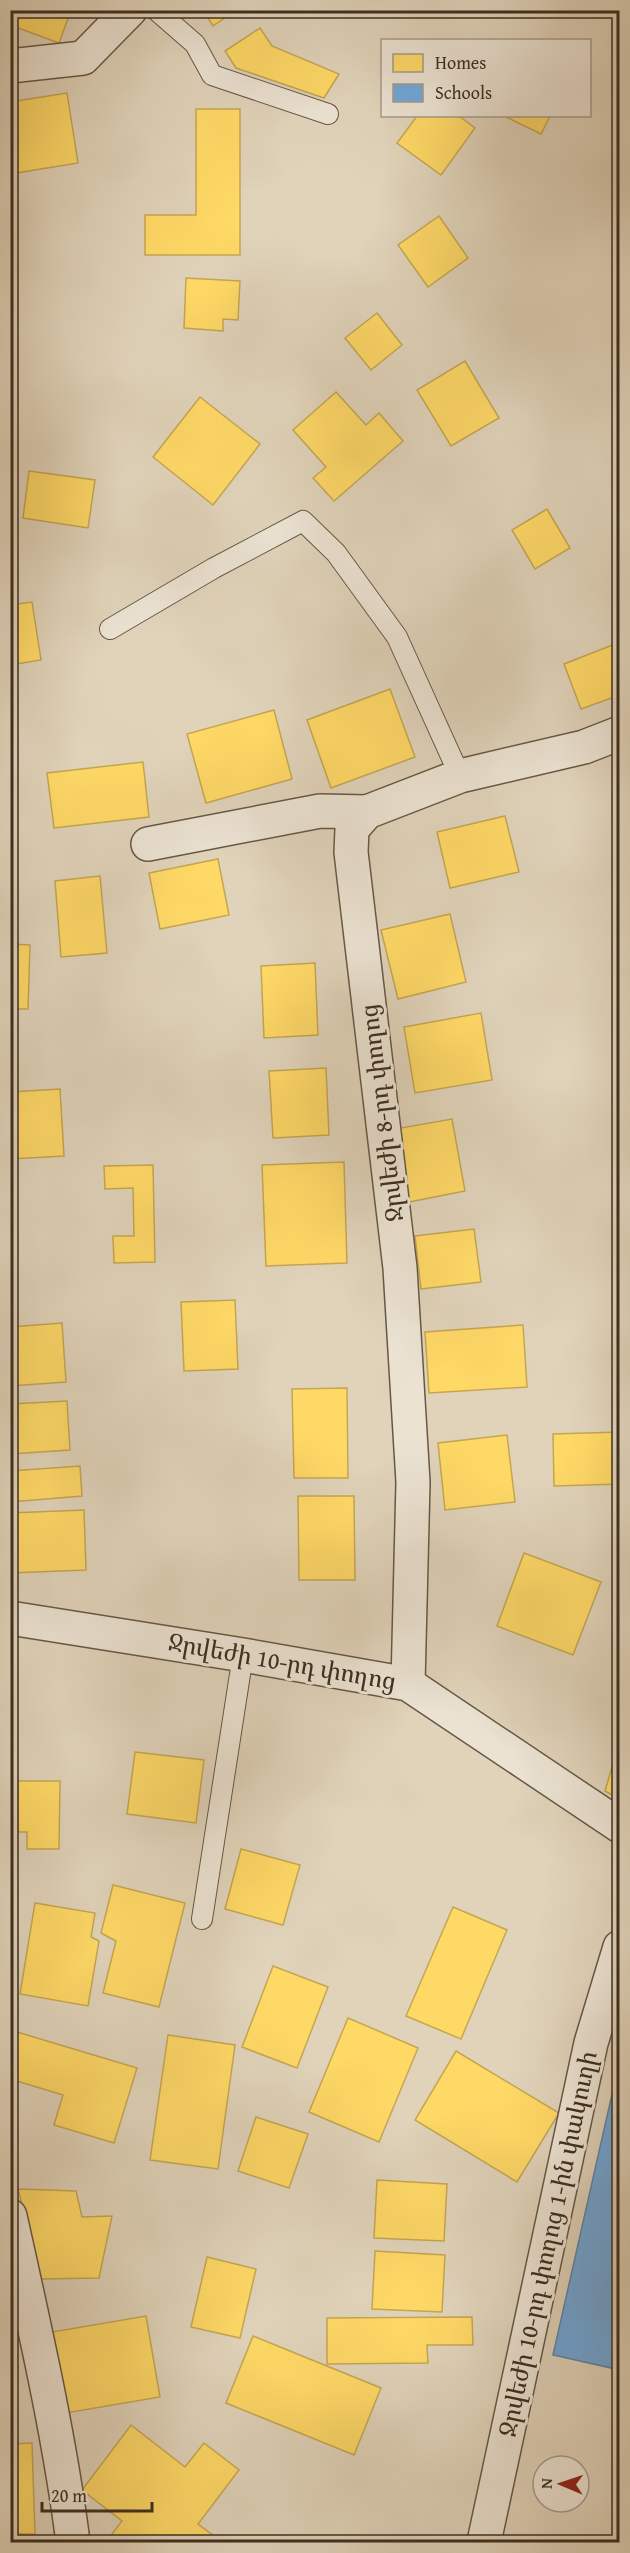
<svg xmlns="http://www.w3.org/2000/svg" width="630" height="2553" viewBox="0 0 630 2553" font-family="'Gentium Book Plus','Noto Serif Armenian',serif">
  <style>
    .homes { fill: #ffd966; stroke: #c5a651; stroke-width: 1.5 }
    .schools { fill: #6fa8dc; stroke: #6084a4; stroke-width: 1.5 }
    .lines { fill: none; stroke-linecap: round; stroke-linejoin: round }
    .service-casing { stroke: #665846; stroke-width: 22 }
    .minor-casing { stroke: #665846; stroke-width: 36 }
    .service { stroke: #ebe2d2; stroke-width: 20 }
    .minor { stroke: #ebe2d2; stroke-width: 33 }
    .labels { text-anchor: middle; stroke-width: 6; stroke-linejoin: round; paint-order: stroke }
    .street-label { font-size: 24px; fill: #3d2f20; stroke: #ebe2d2 }
  </style>
  <rect width="100%" height="100%" fill="#e0d3ba"/>
  <filter id="stains"><feTurbulence type="fractalNoise" baseFrequency=".00333" numOctaves="4"/><feColorMatrix values="0 0 0 0 .2 0 0 0 0 .09 0 0 0 0 .02 0 0 0 .5 -.17"/></filter>
  <radialGradient id="worn" r=".72"><stop offset=".6" stop-color="#630" stop-opacity="0"/><stop offset="1" stop-color="#630" stop-opacity=".3"/></radialGradient>
  <g class="homes">
    <polygon points="11,10 71,10 59,43 10,25"/>
    <polygon points="203,10 236,10 213,26"/>
    <polygon points="260,28 272,46 339,74 324,98 236,68 225,51"/>
    <polygon points="67,93 78,163 10,174 10,102"/>
    <polygon points="196,109 240,109 240,255 145,255 145,215 196,215"/>
    <polygon points="417,116 459,116 475,128 441,175 397,143"/>
    <polygon points="504,116 550,116 541,134"/>
    <polygon points="439,216 468,258 428,287 398,245"/>
    <polygon points="186,278 240,281 238,320 223,319 223,331 184,328"/>
    <polygon points="377,313 402,345 371,370 345,338"/>
    <polygon points="465,361 499,418 451,446 417,390"/>
    <polygon points="336,392 366,425 379,413 403,441 334,501 313,478 326,467 293,430"/>
    <polygon points="200,397 260,444 213,505 153,457"/>
    <polygon points="29,471 95,480 88,528 23,518"/>
    <polygon points="547,509 570,548 535,569 512,530"/>
    <polygon points="620,525 620,543 613,529"/>
    <polygon points="32,602 41,660 10,665 10,605"/>
    <polygon points="620,642 620,695 581,709 564,664"/>
    <polygon points="390,689 415,757 331,788 307,720"/>
    <polygon points="274,710 292,779 206,803 187,734"/>
    <polygon points="143,762 149,817 54,828 47,773"/>
    <polygon points="505,816 519,872 450,888 437,832"/>
    <polygon points="218,859 229,915 160,929 149,873"/>
    <polygon points="100,876 107,953 61,957 55,881"/>
    <polygon points="450,914 466,982 398,999 381,930"/>
    <polygon points="10,944 30,945 28,1009 10,1009"/>
    <polygon points="315,963 318,1035 264,1038 261,966"/>
    <polygon points="481,1013 492,1080 415,1093 404,1027"/>
    <polygon points="326,1068 329,1135 273,1138 269,1071"/>
    <polygon points="60,1089 64,1156 10,1159 10,1092"/>
    <polygon points="452,1119 465,1191 409,1202 395,1129"/>
    <polygon points="344,1162 347,1263 266,1266 262,1165"/>
    <polygon points="153,1165 155,1262 114,1263 113,1236 134,1236 133,1188 105,1189 104,1166"/>
    <polygon points="474,1229 481,1282 421,1289 415,1236"/>
    <polygon points="235,1300 238,1369 184,1371 181,1302"/>
    <polygon points="62,1323 66,1382 10,1386 10,1327"/>
    <polygon points="523,1325 527,1387 429,1393 425,1332"/>
    <polygon points="347,1388 348,1478 294,1478 292,1389"/>
    <polygon points="67,1401 70,1450 10,1454 10,1404"/>
    <polygon points="620,1432 620,1484 554,1486 553,1434"/>
    <polygon points="507,1435 515,1502 445,1510 438,1443"/>
    <polygon points="80,1466 82,1496 10,1502 10,1471"/>
    <polygon points="298,1496 354,1496 355,1580 299,1580"/>
    <polygon points="84,1510 86,1570 10,1573 10,1513"/>
    <polygon points="524,1553 601,1582 573,1655 497,1626"/>
    <polygon points="618,1746 620,1747 620,1799 605,1791"/>
    <polygon points="135,1752 204,1760 196,1823 127,1814"/>
    <polygon points="18,1781 60,1781 59,1849 27,1849 27,1832 18,1832"/>
    <polygon points="241,1849 300,1865 283,1925 225,1909"/>
    <polygon points="113,1885 185,1903 159,2007 103,1993 116,1941 101,1933"/>
    <polygon points="35,1903 95,1913 91,1937 99,1941 88,2006 20,1994"/>
    <polygon points="453,1907 507,1930 461,2039 406,2016"/>
    <polygon points="273,1966 328,1987 297,2068 242,2047"/>
    <polygon points="348,2018 418,2048 379,2142 309,2112"/>
    <polygon points="17,2032 137,2068 114,2143 54,2125 63,2095 10,2079 10,2055"/>
    <polygon points="168,2035 235,2045 218,2169 150,2160"/>
    <polygon points="456,2051 559,2113 517,2182 415,2120"/>
    <polygon points="256,2117 308,2134 289,2188 238,2171"/>
    <polygon points="377,2180 447,2184 444,2241 374,2238"/>
    <polygon points="18,2189 76,2191 82,2217 112,2216 99,2278 41,2279"/>
    <polygon points="375,2251 445,2255 442,2312 372,2309"/>
    <polygon points="207,2257 256,2269 240,2338 191,2327"/>
    <polygon points="146,2316 160,2397 66,2413 52,2332"/>
    <polygon points="472,2317 473,2345 427,2345 428,2363 327,2364 327,2318"/>
    <polygon points="253,2336 381,2388 354,2455 226,2403"/>
    <polygon points="131,2425 185,2467 204,2443 239,2470 198,2524 222,2542 106,2542 122,2521 82,2490"/>
    <polygon points="32,2443 35,2534 10,2534 10,2444"/>
  </g>
  <polygon class="schools" points="620,2059 620,2370 553,2355"/>
  <g class="lines">
    <g class="service-casing">
      <g id="service">
        <polyline points="156,10 195,44 212,75 328,114"/>
        <polyline points="110,629 214,568 303,521 336,553 397,637 460,776"/>
        <polyline points="202,1919 243,1655"/>
      </g>
    </g>
    <g class="minor-casing">
      <g id="minor">
        <polyline points="10,66 83,58 130,10"/>
        <polyline points="148,844 320,811 367,812"/>
        <polyline points="10,1618 243,1655 408,1684 620,1826"/>
        <polyline points="408,1684 413,1482 400,1268 351,852 352,829 367,812 460,776 584,747 620,733"/>
        <path d="M10 2216C34 2325 59 2433 73 2542"/>
        <polyline points="484,2542 591,2043 620,1947"/>
      </g>
    </g>
    <use href="#service" class="service"/>
    <use href="#minor" class="minor"/>
  </g>
  <g class="labels">
    <g class="street-label">
      <text transform="translate(382 1113) rotate(-97)" y="8">Ջրվեժի 8-րդ փողոց</text>
      <text transform="translate(282 1662) rotate(10)" y="8">Ջրվեժի 10-րդ փողոց</text>
      <text transform="translate(548 2244) rotate(-78)" y="8">Ջրվեժի 10-րդ փողոց 1-ին փակուղի</text>
    </g>
  </g>
  <rect width="630" height="2553" fill="none" stroke="#e0d3ba" stroke-width="36"/>
  <rect x="12" y="12" width="606" height="2529" fill="none" stroke="#3d2f20" stroke-width="3"/>
  <rect x="18" y="18" width="594" height="2517" fill="none" stroke="#3d2f20" stroke-width="1.5"/>
  <rect x="381" y="39" width="210" height="78" fill="#ebe2d2" stroke="#a59a8b" stroke-width="1.5"/>
  <rect x="393" y="54" width="30" height="18" fill="#ffd966" stroke="#a59a8b" stroke-width="1.5"/>
  <text x="435" y="69" font-size="18" fill="#3d2f20">Homes</text>
  <rect x="393" y="84" width="30" height="18" fill="#6fa8dc" stroke="#a59a8b" stroke-width="1.5"/>
  <text x="435" y="99" font-size="18" fill="#3d2f20">Schools</text>
  <g transform="translate(561 2484) rotate(272)"><circle r="28" fill="#ebe2d2" stroke="#a59a8b" stroke-width="1.5"/>
  <path d="M0-4.5L10 22L0 15L-10 22Z" fill="#8f2418"/>
  <text y="-9" font-size="16" font-weight="bold" text-anchor="middle" fill="#3d2f20">N</text>
  </g>
  <path d="M42 2502v9h110v-9" fill="none" stroke="#3d2f20" stroke-width="3"/>
  <text x="51" y="2502" font-size="18" fill="#3d2f20" stroke="#ebe2d2" stroke-width="4.5" paint-order="stroke">20 m</text>
  <rect width="100%" height="100%" filter="url(#stains)"/>
  <rect width="100%" height="100%" fill="url(#worn)"/>
</svg>
